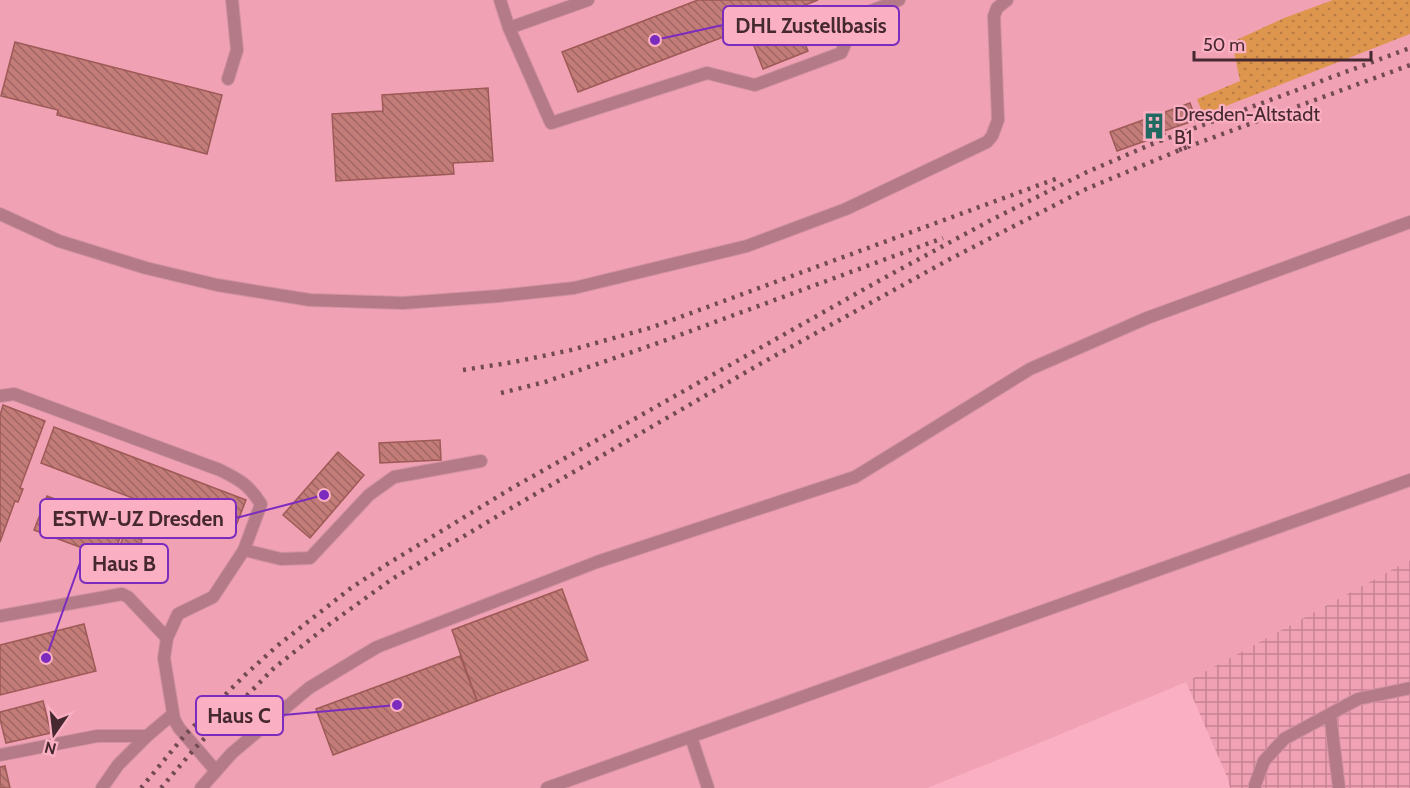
<svg xmlns="http://www.w3.org/2000/svg" width="1410" height="788" viewBox="0 0 1410 788" font-family="Cabin,sans-serif">
  <style>
    .built { fill: #f1a1b4 }
    .industrial { fill: url(#industrial-grid) }
    .grass { fill: url(#grass-dots) }
    .building { fill: url(#building-back-hatch); stroke: #9d5a57; stroke-width: 1.5 }
    .lines { fill: none; stroke-linecap: round; stroke-linejoin: round }
    .lane-casing { stroke: #d292a2; stroke-width: 14 }
    .lane { stroke: #b47a88; stroke-width: 12 }
    .rail { stroke: #724a53; stroke-width: 4.5; stroke-dasharray: 3 6; stroke-linecap: butt }
    .labels { text-anchor: middle; stroke-width: 4.5; stroke-linejoin: round; paint-order: stroke }
    .poi-label { font-size: 20px; fill: #462930; stroke: #fab0c2; text-anchor: start }
    .leader { fill: none; stroke: #7b2cbf; stroke-width: 2 }
    .callout-dot { fill: #7b2cbf; stroke: #fab0c2; stroke-width: 2 }
    .callout { fill: #fab0c2; stroke: #7b2cbf; stroke-width: 2 }
    .callout-label { font-size: 21px; text-anchor: middle; font-weight: bold; fill: #462930 }
  </style>
  <defs>
    <pattern id="industrial-grid" width="8" height="8" patternUnits="userSpaceOnUse" patternTransform="scale(1.5)"><rect width="8" height="8" fill="#f1a1b4"/><path d="M0 4h8M4 0v8" fill="none" stroke="#c58393"/></pattern>
    <pattern id="grass-dots" width="8" height="8" patternUnits="userSpaceOnUse" patternTransform="scale(1.5)"><rect width="8" height="8" fill="#de964f"/><path d="M2 2h.1M6 6h.1" fill="none" stroke="#b67a42" stroke-width="1.8" stroke-linecap="round"/></pattern>
    <pattern id="building-back-hatch" width="6" height="6" patternUnits="userSpaceOnUse" patternTransform="scale(1.5)"><rect width="6" height="6" fill="#c37c78"/><path d="M-1 5l2 2M0 0l6 6M5-1l2 2" fill="none" stroke="#a06663"/></pattern>
  </defs>
  <rect width="100%" height="100%" fill="#fab0c2"/>
  <polygon class="built" points="0,0 1410,0 1410,560 1186,682 1020,751 927,788 0,788"/>
  <polygon class="industrial" points="1410,560 1410,788 1230,788 1228,779 1186,682"/>
  <polygon class="grass" points="1333,0 1410,0 1410,34 1203,115 1197,99 1240,81 1232,42 1284,18"/>
  <g class="building">
    <polygon points="698,0 818,0 792,10 808,51 763,69 747,28 578,92 562,52"/>
    <polygon points="15,42 222,95 207,154 57,115 58,110 1,96"/>
    <polygon points="488,88 493,161 453,163 454,174 336,181 332,114 383,111 382,95"/>
    <polygon points="1190,103 1196,120 1164,131 1165,134 1117,151 1110,132"/>
    <polygon points="3,405 45,421 20,488 23,489 18,502 15,501 0,542 0,415"/>
    <polygon points="54,427 246,500 232,536 41,463"/>
    <polygon points="440,440 441,460 380,463 379,443"/>
    <polygon points="338,452 364,475 310,538 283,515"/>
    <polygon points="47,496 125,525 112,559 34,530"/>
    <polygon points="124,534 142,540 133,567 115,561"/>
    <polygon points="562,589 588,660 477,701 452,630"/>
    <polygon points="84,624 96,671 0,695 0,645"/>
    <polygon points="460,656 477,701 333,755 316,709"/>
    <polygon points="43,701 51,733 6,743 0,719 0,712"/>
    <polygon points="5,766 10,788 0,788 0,767"/>
  </g>
  <g class="lines">
    <g class="lane-casing">
      <g id="lane">
        <polyline points="500,0 509,28 551,123 707,73 755,85 841,53 858,16 899,0"/>
        <polyline points="509,28 588,0"/>
        <polyline points="228,79 237,50 232,0"/>
        <polyline points="0,214 59,241 146,268 217,285 310,300 403,303 499,296 574,288 747,246 846,209 987,142 992,136 998,120 994,16 997,8 1007,0"/>
        <path d="M0 396 14 394 220 470C240 480 248 484 261 504L244 550 213 597 178 614 167 638 164 658 174 719 179 728 216 771"/>
        <polyline points="244,550 281,559 310,558 369,495 394,477 481,461"/>
        <polyline points="0,616 122,594 128,597 167,638"/>
        <polyline points="1330,714 1339,788"/>
        <polyline points="691,737 708,788"/>
        <polyline points="0,755 97,736 147,736"/>
        <polyline points="102,788 118,765 147,736 173,714"/>
        <polyline points="201,788 232,753 309,688 377,647 597,562 855,477 1030,369 1147,318 1410,222"/>
        <polyline points="547,788 1410,480"/>
        <polyline points="1255,788 1255,785 1264,761 1284,739 1358,699 1410,688"/>
      </g>
    </g>
    <use href="#lane" class="lane"/>
    <g class="rail">
      <polyline points="1160,141 1410,48"/>
      <polyline points="1179,150 1410,65"/>
      <polyline points="463,370 514,362 571,350 653,327 1061,177"/>
      <polyline points="501,393 545,382 658,343 943,238"/>
      <polyline points="141,788 185,735 245,675 277,646 351,588 389,563 512,488 884,278 991,220 1087,172 1166,138"/>
      <polyline points="161,788 196,747 274,668 331,623 392,579 501,514 760,364 950,259 1086,189 1187,147"/>
    </g>
  </g>
  <defs>
    <g id="building-bare" transform="scale(2.07)"><path d="M-4-6H4V6H1V3H-1V6H-4ZM-2.5-4.3h1.7v1.8h-1.7ZM.8-4.3h1.7v1.8H.8ZM-2.5-1h1.7V.8h-1.7ZM.8-1h1.7V.8H.8Z" fill="#216a61" stroke="#fab0c2" stroke-width="2.5" paint-order="stroke"/></g>
  </defs>
  <g fill-rule="evenodd">
    <use href="#building-bare" x="1154" y="126"/>
  </g>
  <g class="labels">
    <g class="poi-label">
      <text x="1174" y="121">Dresden-Altstadt<tspan x="1174" dy="23">B1</tspan></text>
    </g>
  </g>
  <path class="leader" d="M655 40L723 25M324 495L236 518M46 658L80 563M397 705L283 715"/>
  <g class="callout-dot">
    <circle cx="655" cy="40" r="6"/>
    <circle cx="324" cy="495" r="6"/>
    <circle cx="46" cy="658" r="6"/>
    <circle cx="397" cy="705" r="6"/>
  </g>
  <g class="callout">
    <rect x="723" y="6" width="176" height="39" rx="6"/>
    <rect x="40" y="499" width="196" height="39" rx="6"/>
    <rect x="80" y="544" width="88" height="39" rx="6"/>
    <rect x="196" y="696" width="87" height="39" rx="6"/>
  </g>
  <g class="callout-label">
    <text x="811" y="33">DHL Zustellbasis</text>
    <text x="138" y="526">ESTW-UZ Dresden</text>
    <text x="124" y="571">Haus B</text>
    <text x="239" y="723">Haus C</text>
  </g>
  <g transform="translate(54 734) rotate(194)" stroke="#fab0c2" stroke-width="4.5" paint-order="stroke">
  <path d="M0-4.5L10 22L0 15L-10 22Z" fill="#462930"/>
  <text y="-9" font-size="16" font-weight="bold" text-anchor="middle" fill="#462930">N</text>
  </g>
  <path d="M1194 51v9h177v-9" fill="none" stroke="#462930" stroke-width="3"/>
  <text x="1203" y="51" font-size="18" fill="#462930" stroke="#fab0c2" stroke-width="4.5" paint-order="stroke">50 m</text>
</svg>
